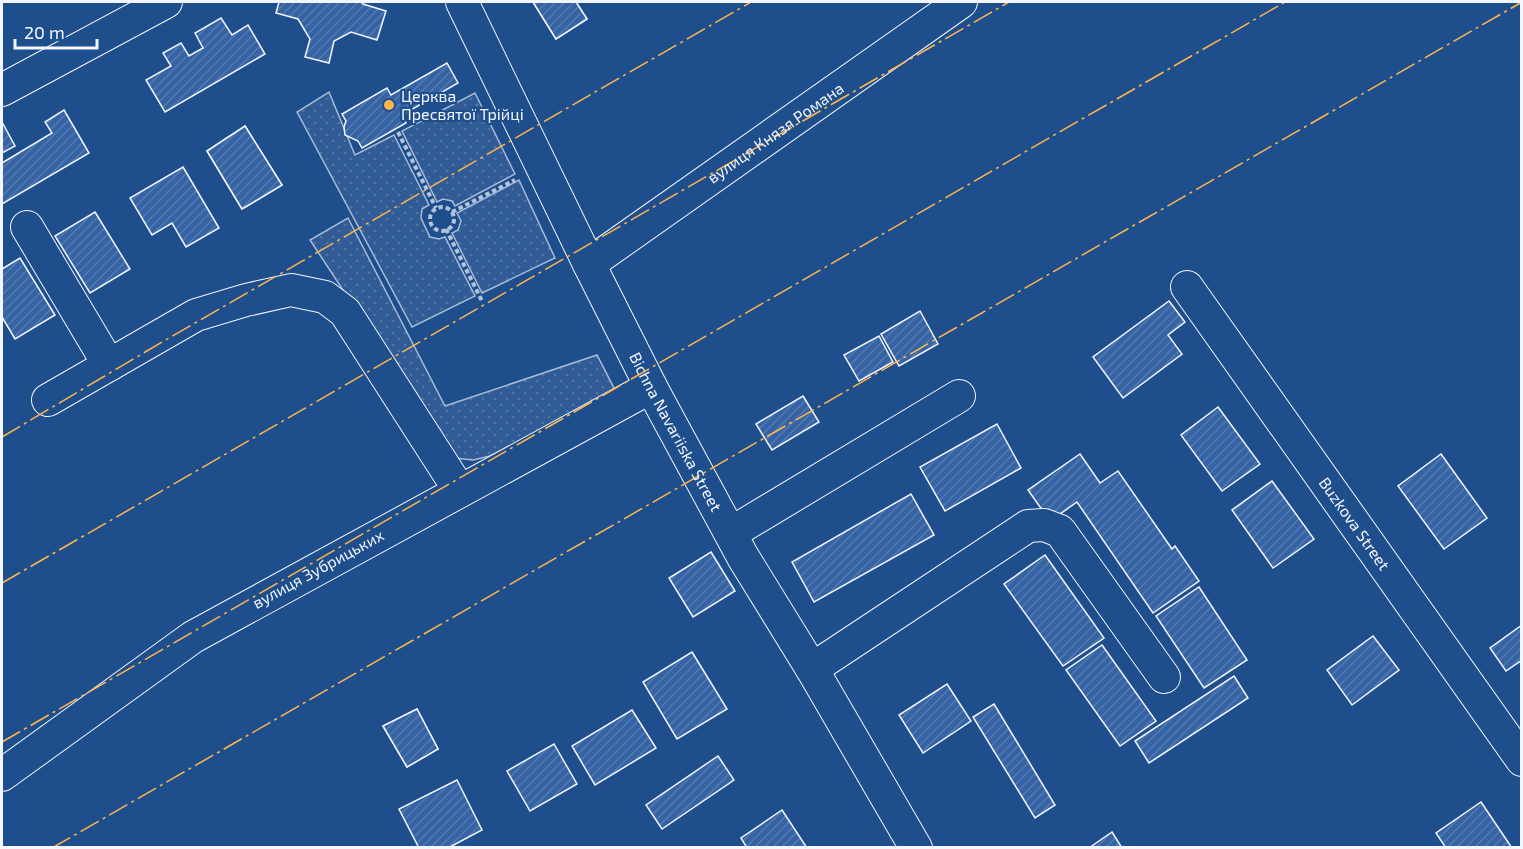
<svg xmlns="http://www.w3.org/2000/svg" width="1523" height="849" viewBox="0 0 1523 849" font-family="'Exo 2',sans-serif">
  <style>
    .grass { fill: url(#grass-dots); stroke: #a8bbd7; stroke-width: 1.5 }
    .building { fill: url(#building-hatch); stroke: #f2f6ff; stroke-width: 1.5 }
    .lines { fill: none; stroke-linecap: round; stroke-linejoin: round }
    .minor-casing { stroke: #f2f6ff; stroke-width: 34 }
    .path { stroke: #b3c4dc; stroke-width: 4; stroke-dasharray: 4.5 3; stroke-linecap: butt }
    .minor { stroke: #1f4e8c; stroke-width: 32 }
    .power { stroke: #ffb74d; stroke-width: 1.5; stroke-dasharray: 21 4.5 3 4.5; stroke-linecap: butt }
    .poi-dot { fill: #ffb74d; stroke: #1f4e8c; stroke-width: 2 }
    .labels { text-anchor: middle; stroke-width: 4.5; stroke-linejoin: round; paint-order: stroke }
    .poi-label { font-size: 16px; fill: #f2f6ff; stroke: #1f4e8c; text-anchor: start }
    .street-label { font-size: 16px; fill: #f2f6ff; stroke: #1f4e8c }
  </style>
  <defs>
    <pattern id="grass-dots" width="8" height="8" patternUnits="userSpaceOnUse" patternTransform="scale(1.5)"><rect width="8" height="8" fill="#305b95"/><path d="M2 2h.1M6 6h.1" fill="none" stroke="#4e73a5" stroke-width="1.8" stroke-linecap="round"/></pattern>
    <pattern id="building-hatch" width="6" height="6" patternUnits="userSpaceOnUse" patternTransform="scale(1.5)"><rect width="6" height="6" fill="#3563a3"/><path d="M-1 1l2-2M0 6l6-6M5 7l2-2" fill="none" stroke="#537ab1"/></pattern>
  </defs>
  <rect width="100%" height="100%" fill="#1f4e8c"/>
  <g class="grass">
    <polygon points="329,92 355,155 394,135 429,205 422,209 421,218 430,237 439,239 445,237 475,296 412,327 297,112"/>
    <polygon points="475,93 515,174 455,206 452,201 443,199 437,202 402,131"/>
    <polygon points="519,180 555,258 482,293 452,233 458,230 461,221 457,213"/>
    <polygon points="348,218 445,406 597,355 617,394 490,456 473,460 454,458 310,240"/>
  </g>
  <g class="building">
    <polygon points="279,2 361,2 363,4 386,11 377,40 351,32 334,41 329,63 305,57 310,39 298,19 276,13"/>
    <polygon points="533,2 576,2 587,19 556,39"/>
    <polygon points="533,2 576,2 587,19 556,39"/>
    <polygon points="221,18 232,35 248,25 265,54 165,112 146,80 171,66 163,53 181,43 189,56 203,48 195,33"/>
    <polygon points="447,63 458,83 402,115 406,123 362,148 358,141 345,135 344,127 346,121 342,114 387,88 391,95"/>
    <polygon points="64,110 89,153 2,204 2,163 52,133 45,122"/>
    <polygon points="2,122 15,146 2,153"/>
    <polygon points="245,126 282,185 242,209 207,151"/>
    <polygon points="245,126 282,185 242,209 207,151"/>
    <polygon points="183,167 219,228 186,247 172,223 152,235 130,198"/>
    <polygon points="95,212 130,269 90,293 55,236"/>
    <polygon points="20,258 55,315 15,339 2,317 2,269"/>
    <polygon points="1169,301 1185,322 1168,335 1182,354 1123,398 1093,357"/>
    <polygon points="920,311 938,344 899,366 881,334"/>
    <polygon points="879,336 893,362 859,381 844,355"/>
    <polygon points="803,396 819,422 772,450 756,424"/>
    <polygon points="1218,407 1260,464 1222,491 1181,435"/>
    <polygon points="997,424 1021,468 945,511 920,467"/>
    <polygon points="1080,454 1100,483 1118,471 1172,549 1175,546 1199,581 1153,613 1077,502 1050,521 1028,490"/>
    <polygon points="1441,454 1487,518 1444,549 1398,486"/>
    <polygon points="1272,481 1314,539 1273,568 1232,510"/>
    <polygon points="911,494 934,535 814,602 792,562"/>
    <polygon points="711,552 735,591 693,617 669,578"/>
    <polygon points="1045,555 1104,638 1063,666 1004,584"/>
    <polygon points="1199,587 1247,660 1204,688 1156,616"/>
    <polygon points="1522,625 1522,660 1506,671 1490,648"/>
    <polygon points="1373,636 1399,670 1352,705 1327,670"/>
    <polygon points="1102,645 1156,721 1120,746 1066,670"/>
    <polygon points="692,652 727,709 677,739 643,682"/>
    <polygon points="1234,676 1248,698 1149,763 1135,741"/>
    <polygon points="947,684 971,721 923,753 899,715"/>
    <polygon points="994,704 1055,805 1035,818 973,717"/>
    <polygon points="417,709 438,749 407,767 383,726"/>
    <polygon points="417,709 438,749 407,767 383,726"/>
    <polygon points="632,710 656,748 595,785 572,746"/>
    <polygon points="554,744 577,784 530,811 507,771"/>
    <polygon points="718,756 734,780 662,829 646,805"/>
    <polygon points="457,780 482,830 448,848 419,848 399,809"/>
    <polygon points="1481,802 1512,848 1446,848 1436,833"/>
    <polygon points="782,810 807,848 747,848 741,838"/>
    <polygon points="1112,832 1122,848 1089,848"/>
  </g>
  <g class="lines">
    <g class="minor-casing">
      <g id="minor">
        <path id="s1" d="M462 2 589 264 651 387 743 557 812 669 916 848"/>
        <polyline points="2,90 166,2"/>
        <polyline points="27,227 109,365"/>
        <path id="s2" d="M589 264 961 2"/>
        <path id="s3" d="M1187 287 1522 760"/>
        <polyline points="48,400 196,315 246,300 291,290 325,297 345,312 460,491"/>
        <polyline points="731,533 959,396"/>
        <polyline points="812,669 1028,526 1044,525 1060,531 1164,677"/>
        <path id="s4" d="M2 775 193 637 651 387"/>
      </g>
    </g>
    <g class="path">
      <polyline points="398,132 436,208"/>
      <circle cx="442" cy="219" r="12"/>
      <polyline points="452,212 515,180"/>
      <polyline points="446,229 482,301"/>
    </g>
    <use href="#minor" class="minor"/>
    <g class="power">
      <polyline points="2,437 162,342 751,2"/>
      <polyline points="2,583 1009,2"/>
      <polyline points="2,742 1285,2"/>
      <polyline points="52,848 1522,2"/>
    </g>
  </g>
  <circle class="poi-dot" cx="389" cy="105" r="6"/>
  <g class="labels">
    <g class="poi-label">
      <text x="401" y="102">Церква<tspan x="401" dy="18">Пресвятої Трійці</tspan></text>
    </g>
    <g class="street-label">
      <text dy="6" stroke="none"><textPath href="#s2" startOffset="228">вулиця Князя Романа</textPath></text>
      <text dy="6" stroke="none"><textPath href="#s1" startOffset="480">Bichna Navariiska Street</textPath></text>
      <text dy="6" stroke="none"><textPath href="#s3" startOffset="290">Buzkova Street</textPath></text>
      <text dy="6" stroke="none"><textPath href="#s4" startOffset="378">вулиця Зубрицьких</textPath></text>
    </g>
  </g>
  <rect width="1523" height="849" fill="none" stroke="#f2f6ff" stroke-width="6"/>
  <path d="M15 39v9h82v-9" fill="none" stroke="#f2f6ff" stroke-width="3"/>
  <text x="24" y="39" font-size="18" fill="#f2f6ff" stroke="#1f4e8c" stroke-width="4.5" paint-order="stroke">20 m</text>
</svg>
